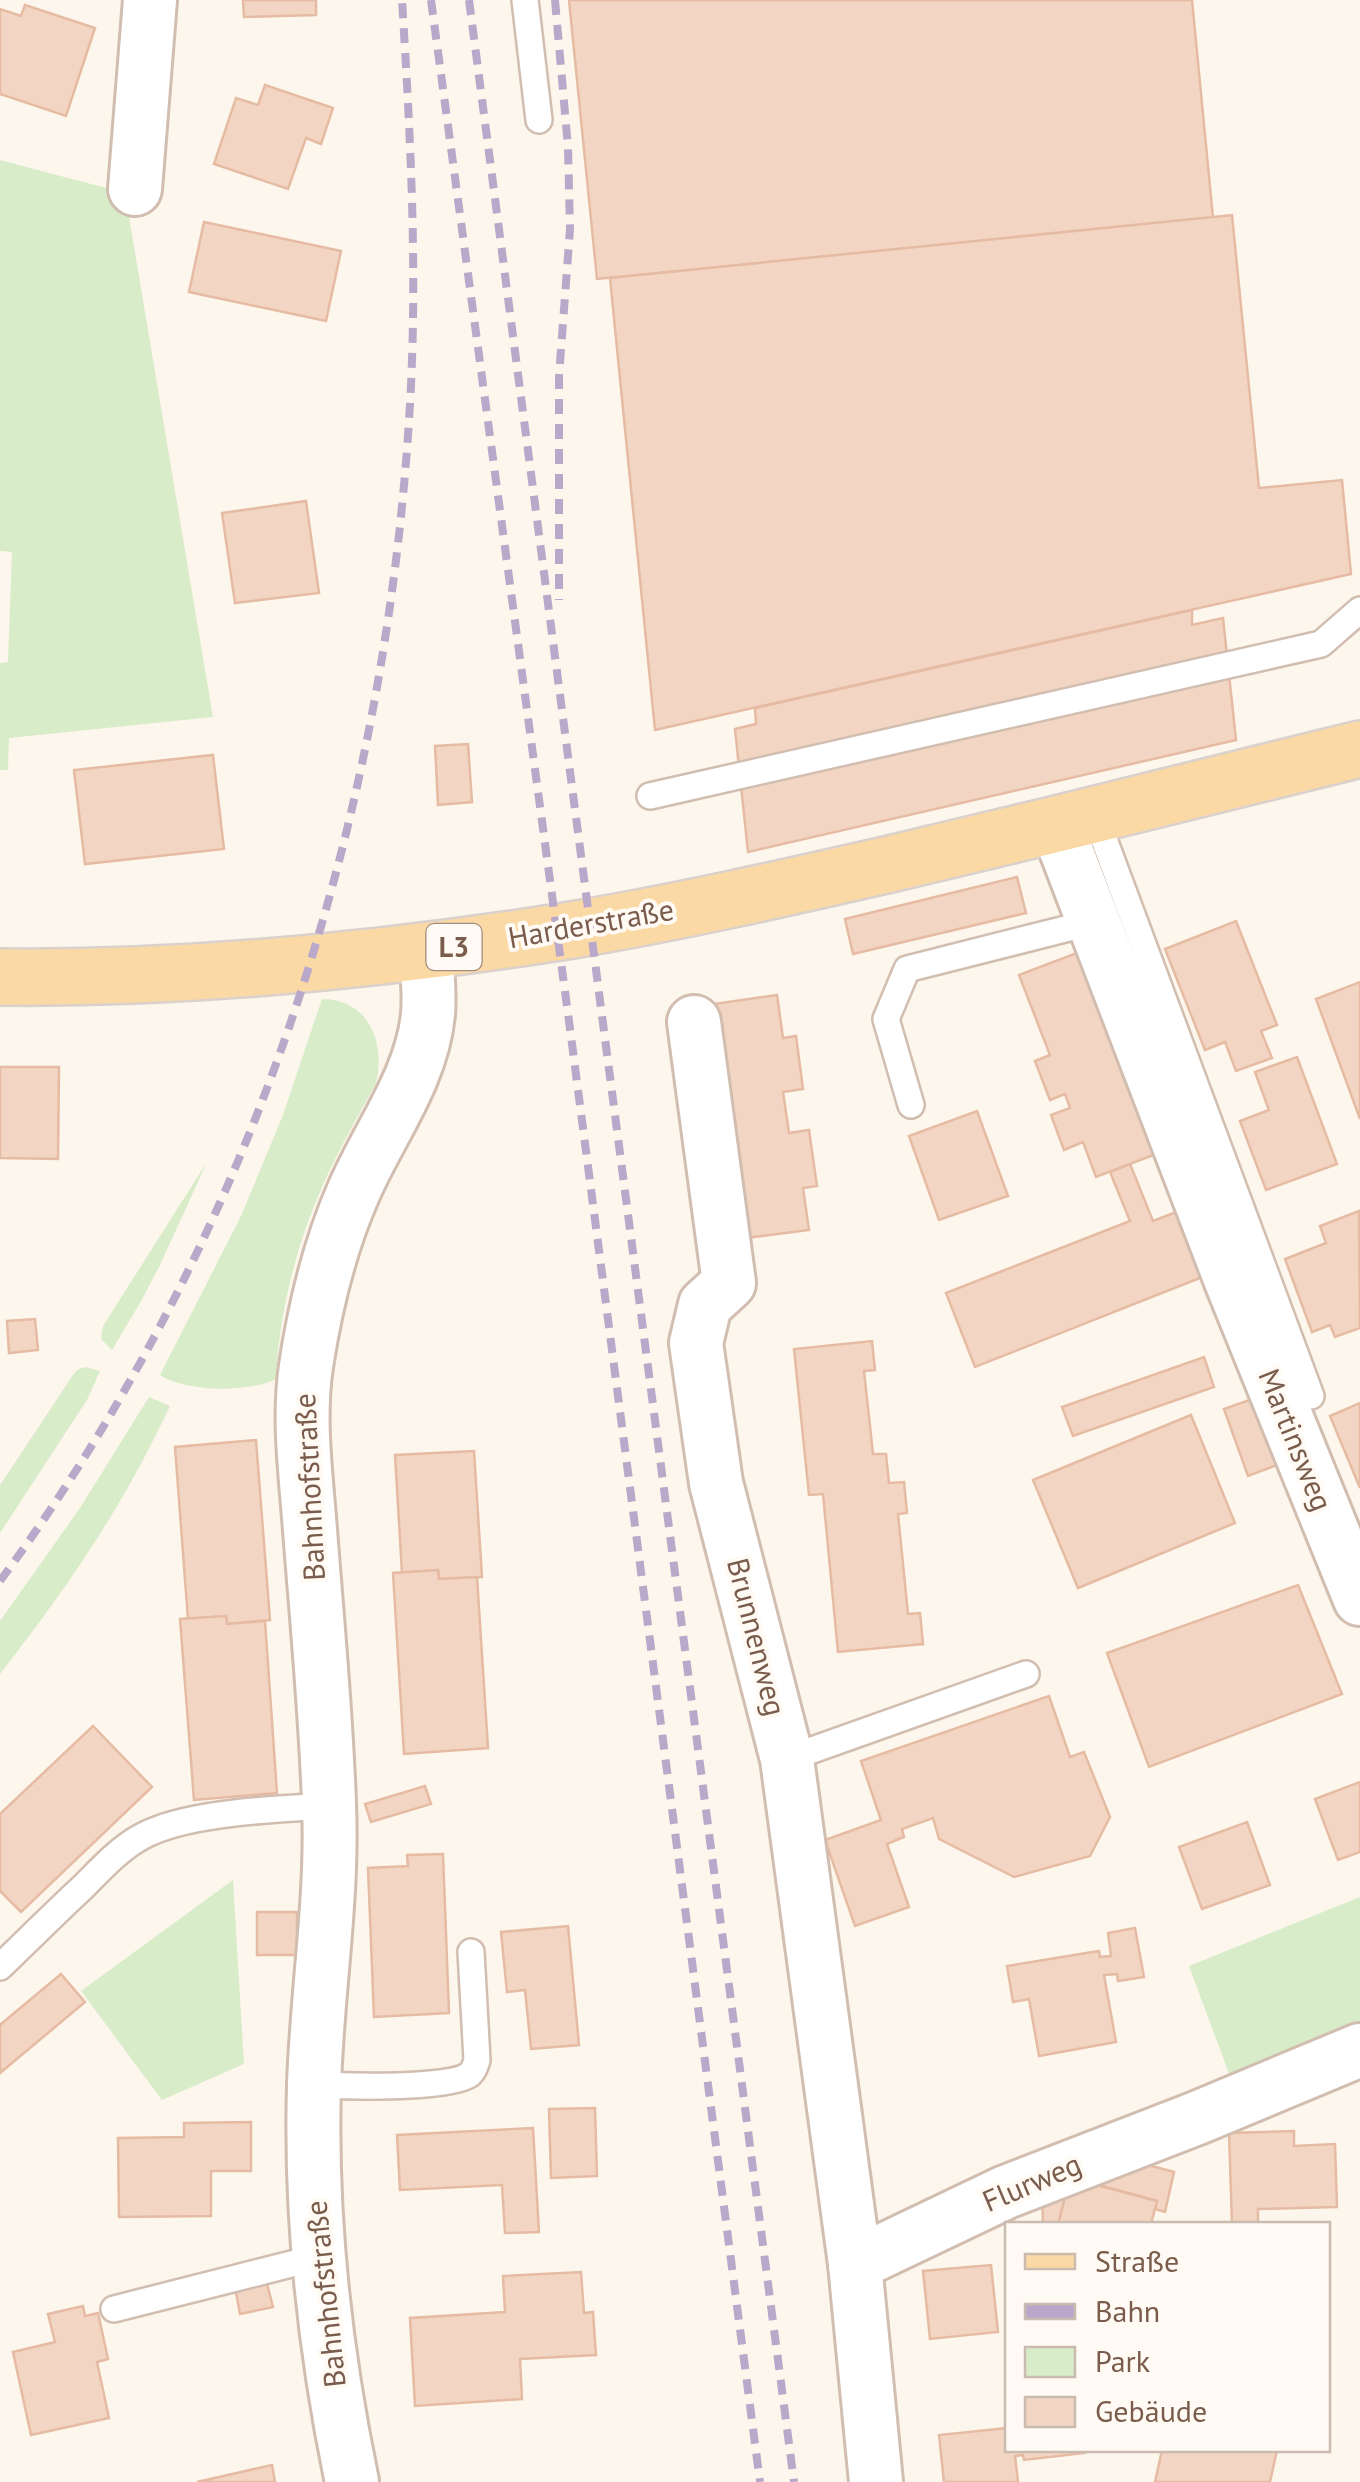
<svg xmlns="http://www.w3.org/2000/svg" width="1360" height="2482" viewBox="0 0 1360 2482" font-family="'PT Sans',sans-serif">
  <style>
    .green { fill: #d8ecc9 }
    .building { fill: #f3d5c3; stroke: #e6bba3; stroke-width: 2.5 }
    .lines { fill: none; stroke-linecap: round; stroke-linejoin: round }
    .service-casing { stroke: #d1beb0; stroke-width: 30 }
    .minor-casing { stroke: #d1beb0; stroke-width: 58 }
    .primary-casing { stroke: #dad1cd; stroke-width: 60 }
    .service { stroke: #fff; stroke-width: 25 }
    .minor { stroke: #fff; stroke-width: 52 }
    .primary { stroke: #fbd9a5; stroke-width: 55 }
    .rail { stroke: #b9a8c9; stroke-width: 8; stroke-dasharray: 15 10; stroke-linecap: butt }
    .labels { text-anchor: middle; stroke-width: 8; stroke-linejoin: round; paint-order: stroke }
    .shield { fill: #fffaf3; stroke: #a28b7f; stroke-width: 2.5 }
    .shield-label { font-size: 28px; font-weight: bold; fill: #7a5c4d }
    .street-label { font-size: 30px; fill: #7a5c4d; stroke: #fffaf3 }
  </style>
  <rect width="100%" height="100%" fill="#fdf6ec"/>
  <g class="green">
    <polygon points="0,160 125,193 213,717 9,738 8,770 0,770 0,663 8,662 12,552 0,551"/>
    <path d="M322 999C368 999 386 1042 376 1083 358 1117 338 1150 323 1185 296 1245 279 1314 276 1379 249 1393 186 1392 160 1375L241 1216 283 1115Z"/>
    <polygon points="207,1162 160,1265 140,1303 112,1350 101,1339 103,1326"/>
    <polygon points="85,1367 100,1371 87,1400 0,1533 0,1485 71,1378 77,1370"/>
    <path d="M149 1397 170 1406C124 1505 67 1588 0 1674V1621L80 1508Z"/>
    <polygon points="233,1880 244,2064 162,2100 81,1991"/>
    <polygon points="1360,1897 1360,2029 1234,2087 1189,1966"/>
  </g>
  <g class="building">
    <polygon points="243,0 316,0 316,15 244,17"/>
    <polygon points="569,0 1192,0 1213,218 597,279"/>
    <polygon points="25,5 95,28 66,116 0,94 0,9 21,16"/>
    <polygon points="265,85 333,108 321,144 306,138 288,189 214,164 236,98 258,105"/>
    <polygon points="1232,215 1259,488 1342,480 1351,574 655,730 610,278"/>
    <polygon points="204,222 341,251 326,321 189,292"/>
    <polygon points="306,501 319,593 235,603 222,513"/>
    <polygon points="1192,610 1192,625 1223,618 1236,740 748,852 735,729 756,724 755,708"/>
    <polygon points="468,744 472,802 438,805 435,746"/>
    <polygon points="213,755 224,849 85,864 74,770"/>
    <polygon points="1017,877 1026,913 853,954 845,919"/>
    <polygon points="1236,921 1277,1025 1261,1031 1272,1058 1236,1071 1225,1042 1205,1050 1165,949"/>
    <polygon points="1087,949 1164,1151 1096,1177 1083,1142 1064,1150 1051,1115 1070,1108 1065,1094 1050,1100 1035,1061 1050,1055 1019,975"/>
    <polygon points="1360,982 1360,1119 1316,999"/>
    <polygon points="777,995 783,1038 796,1036 803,1089 783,1092 789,1133 809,1130 817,1186 803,1188 809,1230 739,1239 707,1005"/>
    <polygon points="1297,1057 1337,1164 1266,1190 1240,1121 1269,1110 1255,1072"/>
    <polygon points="0,1067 59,1067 58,1159 0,1158"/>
    <polygon points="977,1111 1008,1196 939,1220 909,1136"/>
    <polygon points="1130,1164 1153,1221 1184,1209 1210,1274 975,1367 946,1293 1130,1221 1110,1172"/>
    <polygon points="1359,1211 1360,1328 1335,1337 1330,1325 1312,1332 1285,1259 1326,1243 1320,1226"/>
    <polygon points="35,1319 38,1350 9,1353 7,1321"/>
    <polygon points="872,1341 875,1370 864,1371 873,1454 886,1454 889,1483 904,1482 907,1513 898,1514 908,1614 920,1613 923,1644 838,1652 823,1494 809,1495 794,1349"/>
    <polygon points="1204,1357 1214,1387 1073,1436 1062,1407"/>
    <polygon points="1252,1399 1277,1465 1248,1476 1224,1409"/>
    <polygon points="1360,1403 1360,1488 1330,1416"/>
    <polygon points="1191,1415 1235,1523 1078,1588 1033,1480"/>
    <polygon points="256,1440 270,1620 227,1624 226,1616 188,1619 175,1447"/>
    <polygon points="474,1451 482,1577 439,1579 438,1570 402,1573 395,1455"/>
    <polygon points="438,1570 439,1579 477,1577 488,1748 404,1754 393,1573"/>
    <polygon points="1298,1585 1342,1694 1149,1767 1107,1653"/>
    <polygon points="226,1616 227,1624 265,1621 277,1793 194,1800 180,1619"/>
    <polygon points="1049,1696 1070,1757 1084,1752 1110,1817 1090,1856 1014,1877 939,1839 933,1818 902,1829 904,1837 887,1844 909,1907 855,1926 825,1840 881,1820 861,1761"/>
    <polygon points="93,1726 152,1787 21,1912 0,1891 0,1814"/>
    <polygon points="1360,1782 1360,1852 1338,1860 1315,1799"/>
    <polygon points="425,1786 431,1804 371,1822 365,1804"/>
    <polygon points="1247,1822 1270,1885 1202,1909 1179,1847"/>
    <polygon points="443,1854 449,2013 374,2017 368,1868 408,1866 407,1855"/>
    <rect x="257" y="1912" width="40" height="43"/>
    <polygon points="568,1926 579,2045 531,2049 525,1990 507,1992 501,1932"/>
    <polygon points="1135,1928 1144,1977 1118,1981 1117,1974 1104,1975 1116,2042 1039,2056 1029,1999 1013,2002 1007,1966 1099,1951 1100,1957 1111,1956 1108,1933"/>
    <polygon points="61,1974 85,2002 0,2073 0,2025"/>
    <polygon points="595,2108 597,2176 551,2178 549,2109"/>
    <polygon points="251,2122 251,2171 211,2171 211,2216 119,2217 118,2138 184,2137 184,2123"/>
    <polygon points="533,2128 539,2232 505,2233 502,2185 400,2190 397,2135"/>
    <polygon points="1294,2131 1294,2146 1335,2144 1337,2207 1258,2209 1258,2224 1232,2224 1229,2133"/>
    <polygon points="1122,2158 1174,2172 1165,2212 1155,2209 1157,2201 1095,2184"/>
    <polygon points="1070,2178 1157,2201 1151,2224 1058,2224"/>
    <polygon points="1067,2189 1058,2224 1043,2224 1042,2191"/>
    <polygon points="991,2265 998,2332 930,2339 923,2271"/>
    <polygon points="581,2272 584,2313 593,2312 596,2355 520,2359 522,2399 415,2406 410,2318 505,2312 503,2276"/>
    <polygon points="266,2280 273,2307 240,2314 235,2287"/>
    <polygon points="83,2306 85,2316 98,2313 108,2359 97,2362 109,2418 31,2435 13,2352 55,2342 48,2314"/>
    <polygon points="1008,2428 1008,2450 1085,2450 1085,2453 1024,2460 1023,2455 1015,2456 1018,2482 944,2482 939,2435"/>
    <polygon points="1162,2450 1277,2450 1270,2482 1155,2482"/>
    <polygon points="272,2465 275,2482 197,2482"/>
  </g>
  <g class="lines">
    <g class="service-casing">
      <g id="service">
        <polyline points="525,0 539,120"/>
        <polyline points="650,796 1321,644 1360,610"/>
        <polyline points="1095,815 1311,1396"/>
        <polyline points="911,1105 886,1019 907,969 1093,922"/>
        <polyline points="787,1759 1026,1674"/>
        <path d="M0 1967C28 1940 55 1913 83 1887 101 1869 119 1849 141 1837 185 1812 278 1809 330 1806"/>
        <path d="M314 2085C341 2086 454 2090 470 2074 475 2069 475 2066 477 2060L471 1952"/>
        <polyline points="114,2309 319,2257"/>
      </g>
    </g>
    <g class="minor-casing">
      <g id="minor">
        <polyline points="135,189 150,0"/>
        <polyline points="1056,824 1231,1281 1360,1599"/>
        <polyline points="694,1022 729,1283 705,1305 696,1343 716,1483 787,1759 855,2264"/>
        <path d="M352 2482C325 2352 310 2219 314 2085 317 1991 333 1898 329 1804 326 1713 317 1621 310 1530 306 1476 298 1420 306 1366 315 1307 329 1248 353 1193 378 1134 422 1079 428 1014 430 993 427 972 426 951"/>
        <polyline points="876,2482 855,2264 1006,2192 1197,2118 1360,2050"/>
      </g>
    </g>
    <g class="primary-casing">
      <path id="primary" d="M0 977C191 979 383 960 572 930 679 912 785 888 890 864 1047 827 1204 788 1360 749"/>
    </g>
    <use href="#service" class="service"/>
    <use href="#minor" class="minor"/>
    <use href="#primary" class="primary"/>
    <g class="rail">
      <polyline points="431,0 569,1021 760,2482"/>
      <polyline points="469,0 794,2482"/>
      <polyline points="555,0 568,147 570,229 559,376 559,600"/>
      <path d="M0 1581C256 1235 390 813 411 385 417 257 410 128 402 0"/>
    </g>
  </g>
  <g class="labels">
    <rect class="shield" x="426.5" y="924" width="55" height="46" rx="8"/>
    <g class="shield-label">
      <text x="454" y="957">L3</text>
    </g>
    <g class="street-label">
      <text transform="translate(591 924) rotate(-10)" y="10">Harderstraße</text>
      <text transform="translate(1295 1440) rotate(68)" y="10">Martinsweg</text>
      <text transform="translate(310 1487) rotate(-93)" y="10">Bahnhofstraße</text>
      <text transform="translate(756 1637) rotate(76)" y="10">Brunnenweg</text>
      <text transform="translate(1032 2183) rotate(-23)" y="10">Flurweg</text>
      <text transform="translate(326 2294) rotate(-96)" y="10">Bahnhofstraße</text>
    </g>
  </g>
  <rect x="1005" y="2222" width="325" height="230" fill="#fffaf3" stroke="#cabbb1" stroke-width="2.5"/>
  <rect x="1025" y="2254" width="50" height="15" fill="#fbd9a5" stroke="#cabbb1" stroke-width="2.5"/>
  <text x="1095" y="2272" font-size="30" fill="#7a5c4d">Straße</text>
  <rect x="1025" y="2304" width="50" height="15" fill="#b9a8c9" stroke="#cabbb1" stroke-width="2.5"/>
  <text x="1095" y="2322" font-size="30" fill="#7a5c4d">Bahn</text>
  <rect x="1025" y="2347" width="50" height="30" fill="#d8ecc9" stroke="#cabbb1" stroke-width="2.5"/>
  <text x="1095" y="2372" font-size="30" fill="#7a5c4d">Park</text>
  <rect x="1025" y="2397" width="50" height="30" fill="#f3d5c3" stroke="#cabbb1" stroke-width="2.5"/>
  <text x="1095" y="2422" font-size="30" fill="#7a5c4d">Gebäude</text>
</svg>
